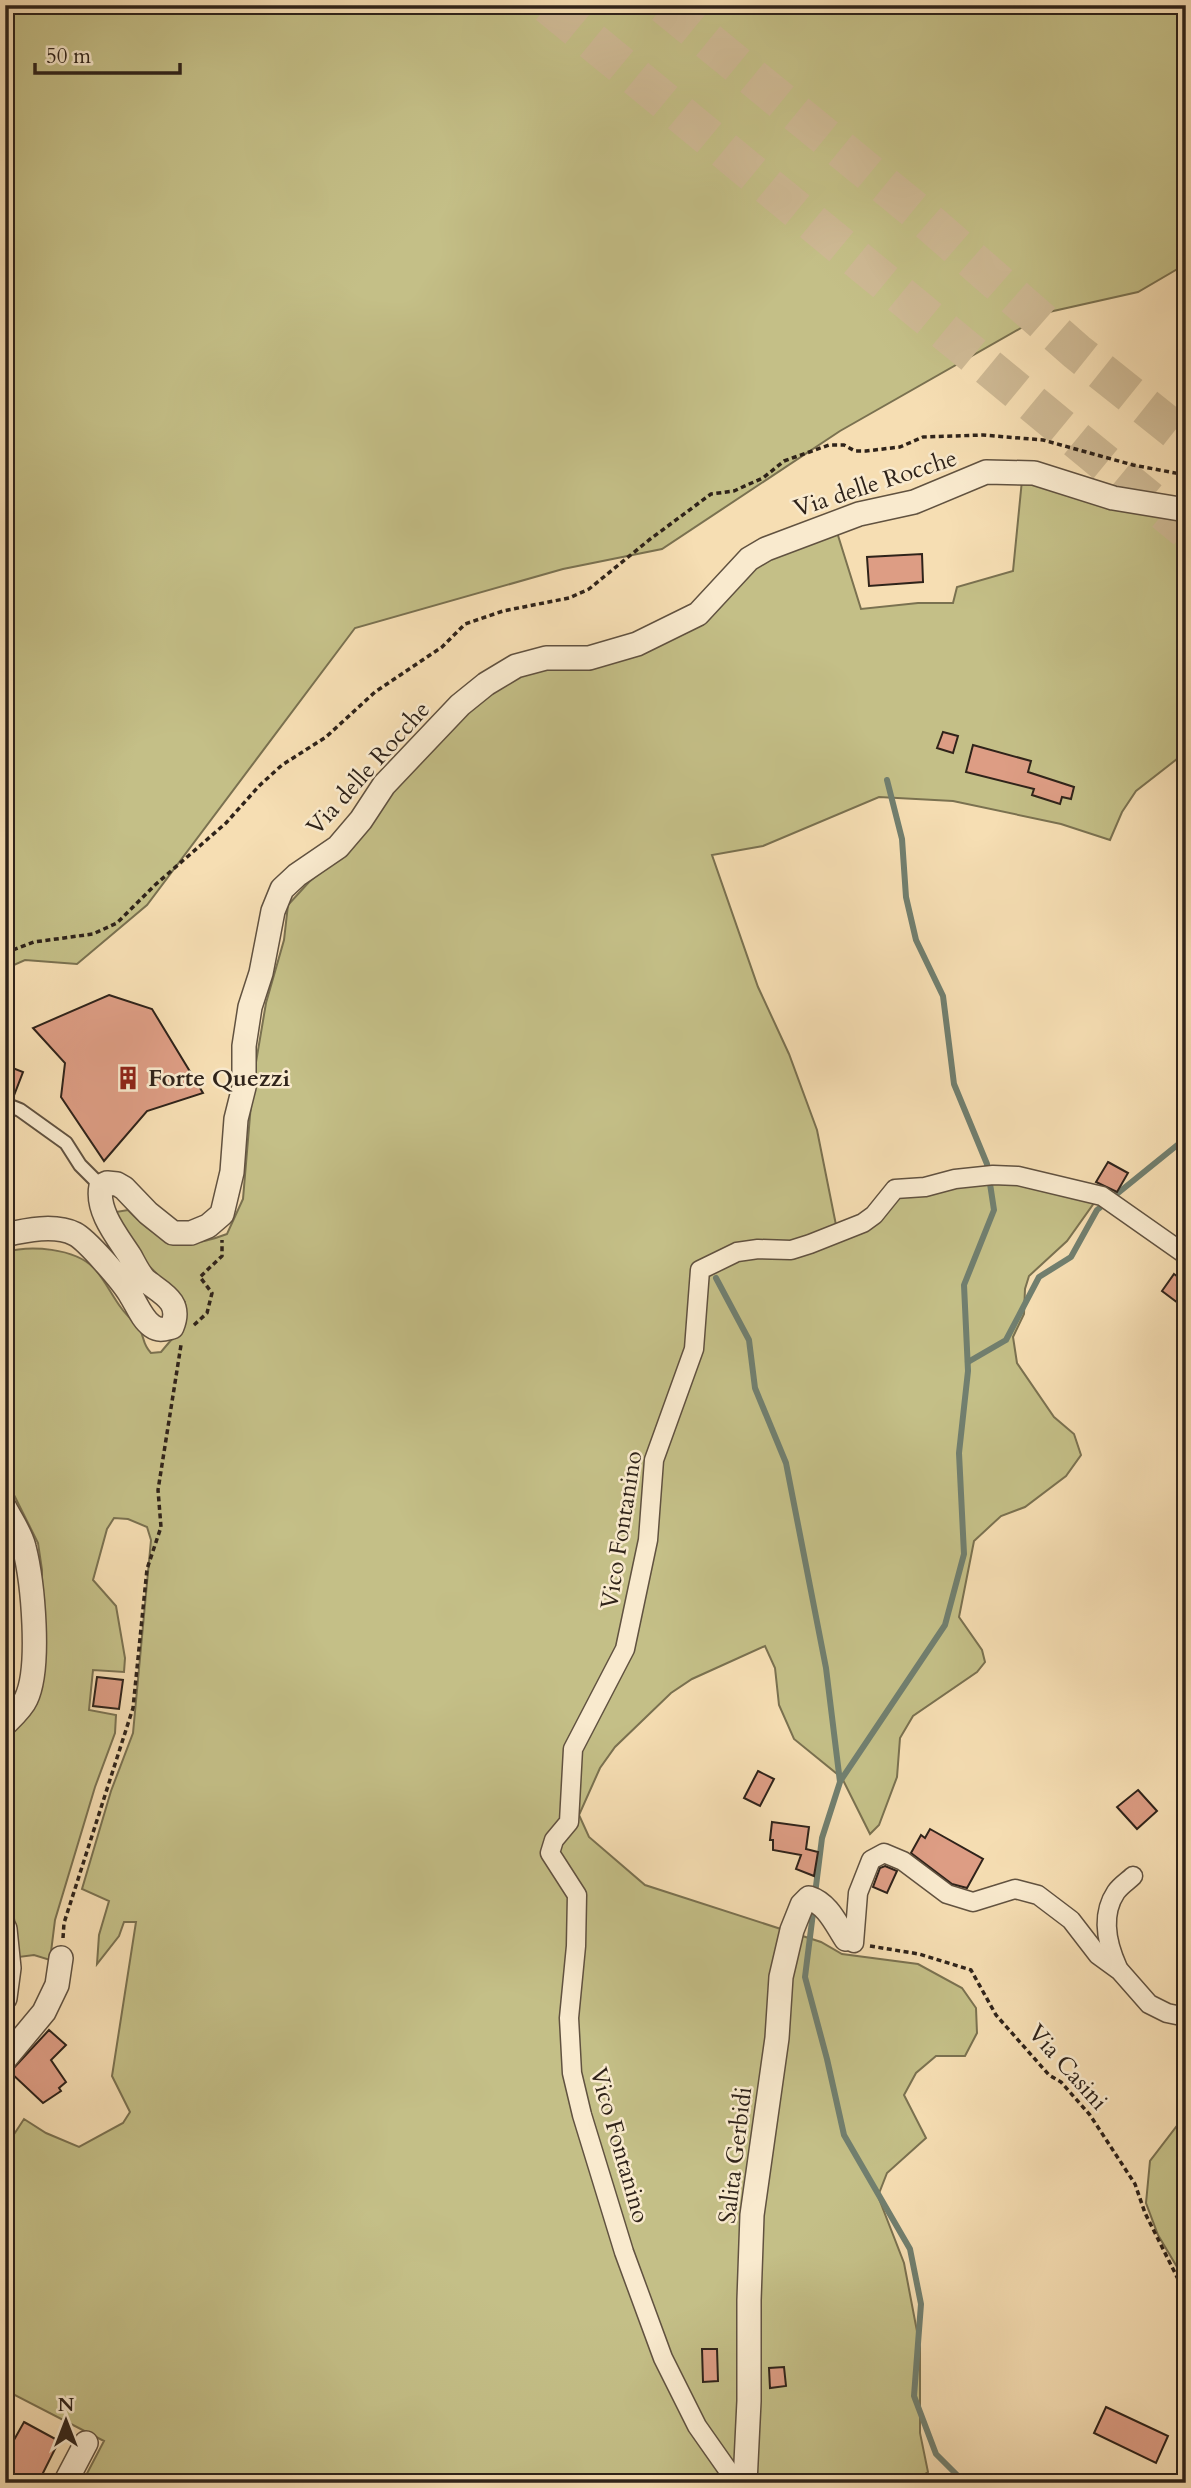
<svg xmlns="http://www.w3.org/2000/svg" width="1191" height="2488" viewBox="0 0 1191 2488" font-family="Cardo,serif">
  <style>
    .green { fill: #c4bf87; stroke: #7a7150; stroke-width: 2 }
    .lines { fill: none; stroke-linecap: round; stroke-linejoin: round }
    .stream { stroke: #717f6f; stroke-width: 6 }
    .building { fill: #dd9d84; stroke: #2f231a; stroke-width: 2 }
    .motorway-tunnel { stroke: #ceb994; stroke-width: 38; stroke-dasharray: 38 19; stroke-linecap: butt }
    .service-casing { stroke: #615240; stroke-width: 16 }
    .pedestrian-casing { stroke: #615240; stroke-width: 21 }
    .minor-casing { stroke: #615240; stroke-width: 26 }
    .path { stroke: #2f231a; stroke-width: 3.5; stroke-dasharray: 5 3.5; stroke-linecap: butt }
    .service { stroke: #f9eace; stroke-width: 12 }
    .pedestrian { stroke: #f9eace; stroke-width: 18 }
    .minor { stroke: #f9eace; stroke-width: 23 }
    .labels { text-anchor: middle; stroke-width: 5; stroke-linejoin: round; paint-order: stroke }
    .street-label { font-size: 24px; fill: #2f231a; stroke: #f9eace }
    .poi-label { font-size: 24px; font-weight: bold; fill: #2f231a; stroke: #f9eace; text-anchor: start }
  </style>
  <rect width="100%" height="100%" fill="#f6deb3"/>
  <filter id="stains"><feTurbulence type="fractalNoise" baseFrequency=".00286" numOctaves="4"/><feColorMatrix values="0 0 0 0 .2 0 0 0 0 .09 0 0 0 0 .02 0 0 0 .5 -.17"/></filter>
  <radialGradient id="worn" r=".72"><stop offset=".6" stop-color="#630" stop-opacity="0"/><stop offset="1" stop-color="#630" stop-opacity=".3"/></radialGradient>
  <g class="green">
    <polygon points="5,5 1186,5 1186,264 1138,292 1049,312 840,431 662,549 563,569 355,628 147,905 77,964 25,960 5,969"/>
    <path d="M1022 480 1186 518V758L1177 759 1136 791 1122 812 1110 840 1061 824 953 801 879 797 763 846 712 855 758 987 789 1054 817 1130 839 1240 905 1194 984 1181 1020 1182 1094 1203 1067 1241 1029 1276 1025 1289 1024 1314 1013 1337 1017 1363 1054 1417 1074 1434 1081 1455 1066 1476 1025 1507 1001 1516 974 1541 959 1617 982 1650 985 1662 977 1672 913 1716 900 1738 897 1777 879 1825 870 1834 842 1778 794 1739 779 1705 775 1668 765 1646 692 1679 671 1693 615 1747 600 1768 579 1815 589 1837 645 1885 821 1942 842 1954 918 1964 962 1988 976 2008 977 2033 965 2056H936L916 2073 904 2095 926 2138 887 2173 878 2196 904 2263 920 2347V2433L928 2472 911 2483H82L104 2441 13 2394 5 2407V2148L24 2119 46 2133 79 2147 123 2123 130 2112 112 2076 136 1922H124L119 1936 97 1964 99 1935 109 1901 82 1889 111 1791 133 1733 151 1540 147 1527 128 1519 114 1518 107 1529 93 1580 116 1606 125 1658 124 1672 93 1670 89 1710 116 1715 115 1733 95 1787 55 1920 50 1960 34 1955 19 1957C16 1937 16 1910 5 1893V1742L37 1696 42 1637V1570L38 1543 14 1495 5 1472V1252C31 1245 74 1248 94 1268 105 1280 112 1296 122 1309 127 1316 135 1322 140 1330 145 1339 142 1343 151 1353L161 1352 183 1326 185 1302 133 1250 116 1212 128 1210C161 1245 183 1251 227 1234L243 1199 253 1080 266 1003 284 940 288 905 309 882 350 847 405 773 491 690 522 672 610 661 746 574 770 556 836 529 861 609 918 603H953L957 587 1013 571Z"/>
    <polygon points="1186,2114 1186,2282 1158,2235 1146,2203 1150,2161"/>
  </g>
  <g class="lines">
    <g class="stream">
      <polyline points="716,1278 749,1340 755,1388 786,1463 826,1668 840,1782 822,1838 815,1894"/>
      <polyline points="968,1362 1006,1340 1039,1277 1071,1257 1097,1210 1186,1138"/>
      <polyline points="841,1780 945,1625 964,1554 959,1453 968,1371 964,1285 994,1210 987,1164 954,1084 943,996 916,940 906,897 902,839 887,780"/>
      <polyline points="814,1905 805,1977 827,2059 844,2135 910,2249 921,2304 914,2396 936,2454 965,2483"/>
    </g>
  </g>
  <g class="building">
    <polygon points="922,554 923,582 869,586 867,557"/>
    <polygon points="943,732 958,736 953,753 937,748"/>
    <polygon points="973,745 1031,761 1028,772 1074,787 1071,799 1062,797 1060,804 1032,795 1034,789 966,772"/>
    <polygon points="109,995 152,1009 203,1093 147,1111 104,1161 61,1097 65,1063 33,1028"/>
    <polygon points="5,1065 23,1072 13,1098 5,1095"/>
    <polygon points="1108,1162 1128,1173 1117,1192 1096,1182"/>
    <polygon points="1174,1274 1186,1283 1186,1309 1162,1291"/>
    <polygon points="97,1677 123,1680 119,1709 93,1706"/>
    <polygon points="758,1771 774,1779 760,1806 744,1798"/>
    <polygon points="1138,1790 1157,1811 1137,1829 1117,1807"/>
    <polygon points="772,1822 809,1827 806,1849 818,1852 814,1876 796,1869 801,1855 773,1850 773,1840 770,1840"/>
    <polygon points="930,1829 983,1859 967,1888 952,1884 911,1853 921,1835 925,1838"/>
    <polygon points="885,1866 897,1871 887,1893 873,1887 880,1868"/>
    <polygon points="49,2030 66,2045 51,2060 66,2082 59,2088 61,2091 43,2103 10,2072"/>
    <polygon points="702,2349 717,2349 718,2381 703,2382"/>
    <polygon points="784,2367 786,2386 770,2388 769,2368"/>
    <polygon points="1106,2407 1168,2436 1156,2463 1094,2433"/>
    <polygon points="24,2422 59,2441 38,2483 5,2483 5,2456"/>
  </g>
  <g class="lines">
    <g class="motorway-tunnel">
      <polyline points="548,5 1186,530"/>
      <polyline points="664,5 916,211 1077,352 1186,439"/>
    </g>
    <g class="service-casing">
      <polyline id="service" points="5,1104 20,1110 66,1143 80,1165 101,1186"/>
    </g>
    <g class="pedestrian-casing">
      <g id="pedestrian">
        <polyline points="846,1939 854,1943 858,1893 871,1860 884,1853 903,1861 947,1894 973,1902 1015,1889 1038,1895 1071,1920 1098,1955 1120,1971 1149,2004 1167,2013 1186,2017"/>
        <path d="M1118 1968C1107 1944 1100 1916 1116 1892 1121 1885 1128 1881 1133 1876"/>
        <polyline points="737,2483 697,2426 663,2358 624,2252 582,2115 572,2073 569,2018 576,1946 577,1895 550,1853 554,1840 569,1822 573,1749 625,1649 648,1540 654,1460 694,1349 700,1270 737,1252 758,1249 791,1250 810,1244 863,1223 874,1215 895,1189 925,1187 955,1179 993,1175 1018,1176 1102,1196 1186,1255"/>
      </g>
    </g>
    <g class="minor-casing">
      <g id="minor">
        <path d="M5 1235C26 1230 55 1224 75 1234 87 1240 123 1282 130 1294 137 1305 142 1319 152 1326 159 1331 164 1329 172 1327 183 1301 161 1293 145 1280 139 1274 134 1263 130 1256 117 1236 96 1211 101 1186L107 1183 117 1184 124 1188 148 1213 173 1233H191L208 1226 222 1214 232 1172 236 1119 244 1087V1046L250 1007 261 973 273 911 282 889 297 875 338 847 361 820 384 785 460 705 486 684 516 666 546 658H589L637 644 698 614 749 559 766 549 859 514 914 502 986 472 1034 473 1113 498 1186 510"/>
        <path d="M5 1508C11 1520 21 1534 24 1547 33 1582 41 1668 26 1699 22 1708 12 1717 5 1724"/>
        <polyline points="5,1929 9,1968 5,1998"/>
        <polyline points="5,2059 44,2012 57,1985 61,1958"/>
        <polyline points="65,2483 86,2443"/>
        <path d="M745 2483 749 2401V2300L752 2215 777 2038 781 1977 792 1930 802 1905 809 1898C828 1904 836 1924 846 1939"/>
      </g>
    </g>
    <g class="path">
      <polyline points="5,953 34,942 93,934 117,923 155,885 226,823 259,786 282,765 326,737 375,692 442,647 465,624 503,611 569,598 589,589 649,540 711,494 734,491 747,485 763,478 784,461 829,445 844,445 855,451 866,451 900,447 923,437 983,435 1043,440 1133,465 1186,475"/>
      <polyline points="194,1325 207,1313 212,1293 200,1277 222,1256 222,1240"/>
      <polyline points="63,1938 64,1923 133,1708 147,1569 161,1527 158,1490 181,1345"/>
      <polyline points="870,1946 919,1954 971,1970 996,2015 1049,2075 1061,2082 1090,2115 1135,2184 1145,2213 1181,2285 1186,2299"/>
    </g>
    <use href="#service" class="service"/>
    <use href="#pedestrian" class="pedestrian"/>
    <use href="#minor" class="minor"/>
  </g>
  <defs>
    <g id="building-bare" transform="scale(1.89)"><path d="M-4-6H4V6H1V3H-1V6H-4ZM-2.5-4.3h1.7v1.8h-1.7ZM.8-4.3h1.7v1.8H.8ZM-2.5-1h1.7V.8h-1.7ZM.8-1h1.7V.8H.8Z" fill="#8f2418" stroke="#f9eace" stroke-width="2.5" paint-order="stroke"/></g>
  </defs>
  <g fill-rule="evenodd">
    <use href="#building-bare" x="128" y="1078"/>
  </g>
  <g class="labels">
    <g class="street-label">
      <text transform="translate(875 483) rotate(-18)" y="8">Via delle Rocche</text>
      <text transform="translate(368 768) rotate(-48)" y="8">Via delle Rocche</text>
      <text transform="translate(621 1530) rotate(-81)" y="8">Vico Fontanino</text>
      <text transform="translate(1068 2067) rotate(48)" y="8">Via Casini</text>
      <text transform="translate(620 2145) rotate(74)" y="8">Vico Fontanino</text>
      <text transform="translate(735 2155) rotate(-83)" y="8">Salita Gerbidi</text>
    </g>
    <g class="poi-label">
      <text x="148" y="1086">Forte Quezzi</text>
    </g>
  </g>
  <rect width="1191" height="2488" fill="none" stroke="#f6deb3" stroke-width="28"/>
  <rect x="7" y="7" width="1177" height="2474" fill="none" stroke="#2f231a" stroke-width="3.5"/>
  <rect x="14" y="14" width="1163" height="2460" fill="none" stroke="#2f231a" stroke-width="2"/>
  <g transform="translate(66 2421)" stroke="#f9eace" stroke-width="5" paint-order="stroke">
  <path d="M0-5L12 26L0 18L-12 26Z" fill="#2f231a"/>
  <text y="-10" font-size="19" font-weight="bold" text-anchor="middle" fill="#2f231a">N</text>
  </g>
  <path d="M35 63v10h145v-10" fill="none" stroke="#2f231a" stroke-width="3.5"/>
  <text x="46" y="63" font-size="21" fill="#2f231a" stroke="#f9eace" stroke-width="5" paint-order="stroke">50 m</text>
  <rect width="100%" height="100%" filter="url(#stains)"/>
  <rect width="100%" height="100%" fill="url(#worn)"/>
</svg>
